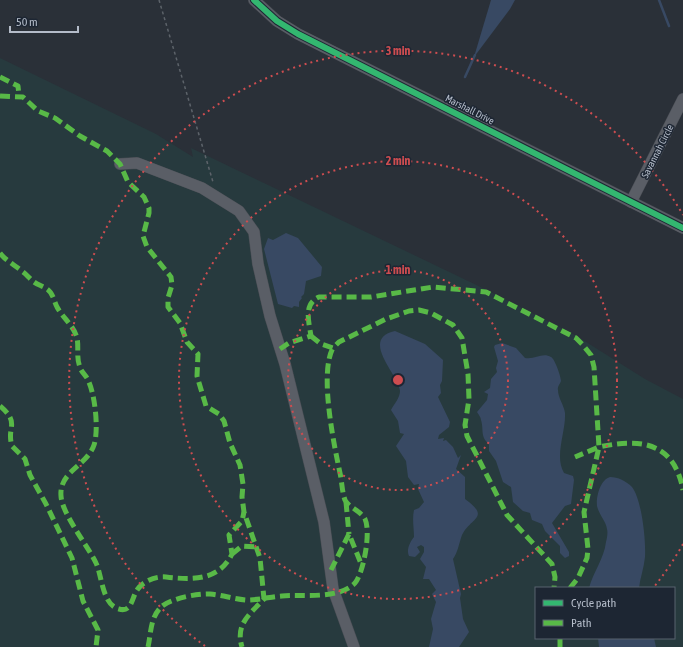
<svg xmlns="http://www.w3.org/2000/svg" width="683" height="647" viewBox="0 0 683 647" font-family="'Asap Condensed',sans-serif">
  <style>
    .green { fill: #273a3e; fill-rule: evenodd }
    .water { fill: #384963 }
    .lines { fill: none; stroke-linecap: round; stroke-linejoin: round }
    .stream { stroke: #384963; stroke-width: 2.5 }
    .minor-casing { stroke: #484c53; stroke-width: 12 }
    .path { stroke: #5d636a; stroke-width: 1.5; stroke-dasharray: 3 3; stroke-linecap: butt }
    .minor { stroke: #5a5e66; stroke-width: 11 }
    .quiet { stroke: #58b947; stroke-width: 5; stroke-dasharray: 10 5; stroke-linecap: butt }
    .cycleway-casing { stroke: #1d2633; stroke-width: 8 }
    .cycleway { stroke: #33b770; stroke-width: 6 }
    .ring { fill: none; stroke: #ce4d50; stroke-width: 2; stroke-dasharray: 2 4 }
    .labels { text-anchor: middle; stroke-width: 3; stroke-linejoin: round; paint-order: stroke }
    .street-label { font-size: 10px; fill: #b4bcc9; stroke: #1d2633 }
    .centre { fill: #ce4d50; stroke: #1d2633; stroke-width: 2 }
    .ring-label { font-size: 12px; text-anchor: middle; font-weight: bold; fill: #ce4d50; stroke: #1d2633; stroke-width: 3; stroke-linejoin: round; paint-order: stroke }
  </style>
  <rect width="100%" height="100%" fill="#2a3038"/>
  <path class="green" d="M0 58 156 134 193 157 191 148 491 292 575 335 645 379 683 399V647H0ZM536 588H674V638H536Z"/>
  <g class="water">
    <polygon points="491,0 515,0 510,9 474,57"/>
    <polygon points="286,233 298,238 322,267 321,276 306,281 304,294 301,297 302,298 299,302 299,307 294,306 292,308 278,304 264,249 268,238 273,240"/>
    <path d="M395 331 425 344 443 360 442 381 440 385 441 393 438 397 450 422 449 427 439 435 438 439 444 438 443 441 446 440 453 447 458 458 461 455 456 469 465 477V499C491 518 471 517 462 535 459 543 458 552 453 559L461 594 460 598 463 619 469 632 459 647H429L433 629 431 619 436 602 432 594 436 590 429 579H423L426 567 420 559 424 552V547L421 545 417 547 420 552 415 557 409 556C406 550 410 542 414 537 414 528 412 519 414 510L419 508 424 502 418 489 419 484 414 485 408 477 406 461 396 446 404 434 400 433 398 421 391 410C394 404 400 398 400 391 399 375 359 339 395 331Z"/>
    <path d="M502 343 516 348 525 358C535 360 542 352 551 357 555 359 561 377 561 381 560 384 557 387 558 390 558 398 564 405 565 413 566 432 554 456 564 473L573 476 574 480 571 504 565 506 552 523 569 552V556L565 558 560 553V546L545 531 542 524 532 520 530 513 523 511 513 502 511 487 503 482 496 461 489 451V444C480 437 484 430 481 420 481 417 478 414 477 412L487 400 488 394 484 392 490 388 491 379 497 372 496 368 498 361 494 347 495 345Z"/>
    <path d="M610 477C618 477 626 481 632 487 642 500 646 541 645 557 644 568 640 578 639 588H589C593 572 604 559 606 542 607 538 608 533 607 529 606 521 599 515 597 506 596 497 600 480 610 477Z"/>
    <polygon points="598,638 654,638 656,647 599,647"/>
  </g>
  <g class="lines">
    <g class="stream">
      <polyline points="659,0 669,26"/>
      <polyline points="465,77 475,55"/>
    </g>
    <g class="minor-casing">
      <g id="minor">
        <polyline points="254,0 277,21 298,34 683,228"/>
        <polyline points="120,164 137,163 202,188 239,211 254,232 258,264 270,316 285,364 324,522 333,589 354,647"/>
        <polyline points="631,202 683,99"/>
      </g>
    </g>
    <polyline class="path" points="159,0 213,182"/>
    <use href="#minor" class="minor"/>
    <g class="quiet">
      <polyline points="0,77 18,86 19,96"/>
      <path d="M0 96 23 97 38 111 55 118 80 136 107 151 120 164 128 182 144 197 149 208V213L143 236 147 247 171 277 172 285 168 298V307L180 323 187 342 198 354 197 376 206 406 219 414 224 421 230 443 240 465 243 484 242 497 244 512 260 558 264 599C250 614 235 624 242 647"/>
      <path d="M0 253C6 261 15 265 23 272 27 275 30 279 34 282 38 285 43 286 47 289 53 293 54 301 57 307 63 318 74 326 77 338 79 347 76 358 80 367 81 372 86 375 88 380 95 394 99 430 94 445 87 466 59 471 61 496 62 514 88 546 96 563 102 575 102 605 119 609 132 613 132 597 137 590 143 581 156 576 166 577 192 580 219 581 232 554L229 535 242 521 244 512"/>
      <polyline points="311,336 321,344 333,348 339,342 386,319 409,311 419,310 431,313 453,325 462,338 468,374 469,399 465,425 467,436 507,515 552,564 555,577 554,588"/>
      <path d="M280 349 289 343 311 336C309 322 303 304 319 297H371L433 287 486 292 576 338 582 344 591 355 594 367 599 447C641 438 674 442 683 490"/>
      <path d="M0 406C21 424 6 426 12 446L25 459 30 475 46 504 72 558 83 601 98 630 96 647"/>
      <polyline points="346,502 349,534"/>
      <polyline points="232,554 242,546 258,547"/>
      <polyline points="331,570 349,534 362,566"/>
      <polyline points="570,588 578,578 587,558 588,549 584,512 599,447 575,457"/>
      <path d="M148 647C151 634 150 618 161 607 169 599 198 593 210 594 222 595 234 599 246 600 258 600 270 597 282 596 302 594 339 600 355 583 364 572 371 531 365 519 361 511 348 507 345 500 342 492 342 482 340 473 334 445 319 373 333 348"/>
      <polyline points="560,647 560,638"/>
    </g>
    <g class="cycleway-casing">
      <polyline id="cycleway" points="254,0 277,21 298,34 683,228"/>
    </g>
    <use href="#cycleway" class="cycleway"/>
  </g>
  <g class="ring">
    <circle cx="398" cy="380" r="110"/>
    <circle cx="398" cy="380" r="219"/>
    <path d="M683 544A329 329 0 0 1 654 587M205 646A329 329 0 1 1 683 215"/>
  </g>
  <g class="labels">
    <g class="street-label">
      <text transform="translate(470 109) rotate(27)" y="4">Marshall Drive</text>
      <text transform="translate(657 151) rotate(-63)" y="4">Savannah Circle</text>
    </g>
  </g>
  <circle cx="398" cy="380" r="6" class="centre"/>
  <g class="ring-label">
    <text x="398" y="55">3 min</text>
    <text x="398" y="165">2 min</text>
    <text x="398" y="274">1 min</text>
  </g>
  <rect x="535" y="587" width="140" height="52" fill="#1d2633" stroke="#59626f"/>
  <rect x="543" y="600" width="20" height="6" fill="#33b770" stroke="#59626f"/>
  <text x="571" y="607" font-size="12" fill="#b4bcc9">Cycle path</text>
  <rect x="543" y="620" width="20" height="6" fill="#58b947" stroke="#59626f"/>
  <text x="571" y="627" font-size="12" fill="#b4bcc9">Path</text>
  <path d="M10 26v6h68v-6" fill="none" stroke="#b4bcc9" stroke-width="2"/>
  <text x="16" y="26" font-size="12" fill="#b4bcc9" stroke="#1d2633" stroke-width="3" paint-order="stroke">50 m</text>
</svg>
